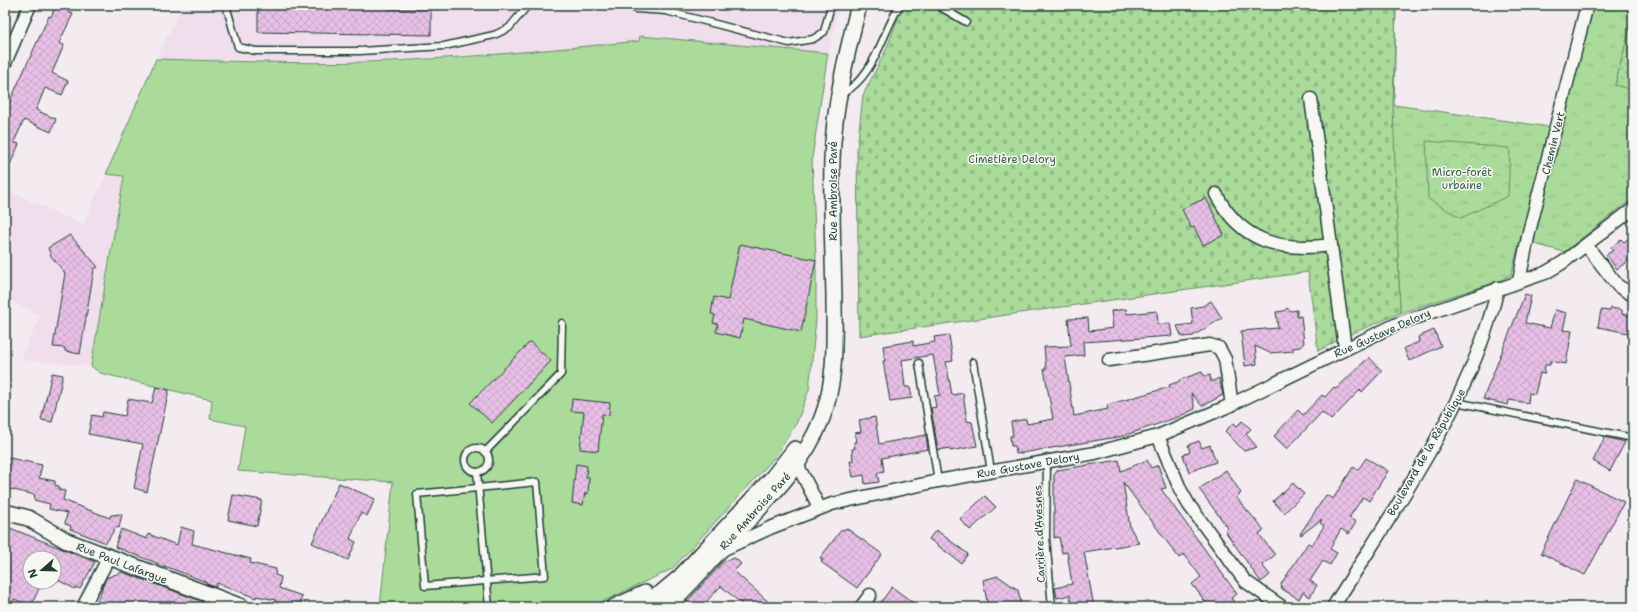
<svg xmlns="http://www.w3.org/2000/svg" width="1638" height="612" viewBox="0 0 1638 612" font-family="'Shantell Sans',sans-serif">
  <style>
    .built { fill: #f0deed }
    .grass { fill: url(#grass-tufts); stroke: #658c68 }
    .forest { fill: url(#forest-crowns); stroke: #658c68 }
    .cemetery { fill: url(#cemetery-stones); stroke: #658c68 }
    .park { fill: url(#park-dots); stroke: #658c68 }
    .pitch { fill: #abdb9b; stroke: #658c68 }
    .building { fill: url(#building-cross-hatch); stroke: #1f3d34 }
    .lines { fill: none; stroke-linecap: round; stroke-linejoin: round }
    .service-casing { stroke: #1f3d34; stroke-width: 9 }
    .minor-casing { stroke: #1f3d34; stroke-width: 15 }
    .tertiary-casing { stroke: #1f3d34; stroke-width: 18 }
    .service { stroke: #f6f6f2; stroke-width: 6 }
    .minor { stroke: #f6f6f2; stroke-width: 12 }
    .tertiary { stroke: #f6f6f2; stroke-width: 15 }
    .labels { text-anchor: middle; stroke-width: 3; stroke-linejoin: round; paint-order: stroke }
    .street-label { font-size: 11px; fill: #1f3d34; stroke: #f6f6f2 }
    .park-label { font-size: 11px; fill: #3b5d49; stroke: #f6f6f2 }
  </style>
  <defs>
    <pattern id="grass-tufts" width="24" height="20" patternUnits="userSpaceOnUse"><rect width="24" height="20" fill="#abdb9b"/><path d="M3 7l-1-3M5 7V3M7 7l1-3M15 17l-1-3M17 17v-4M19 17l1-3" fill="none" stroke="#93bd86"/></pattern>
    <pattern id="forest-crowns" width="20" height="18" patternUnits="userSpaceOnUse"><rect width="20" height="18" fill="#abdb9b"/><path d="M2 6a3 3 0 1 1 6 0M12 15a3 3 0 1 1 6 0" fill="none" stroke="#93bd86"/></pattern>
    <pattern id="cemetery-stones" width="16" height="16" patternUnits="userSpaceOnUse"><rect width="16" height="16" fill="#abdb9b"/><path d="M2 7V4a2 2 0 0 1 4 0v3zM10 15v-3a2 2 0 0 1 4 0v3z" fill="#93bd86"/></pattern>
    <pattern id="park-dots" width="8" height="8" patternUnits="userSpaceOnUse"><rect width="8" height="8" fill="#abdb9b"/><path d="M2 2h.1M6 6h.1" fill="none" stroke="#93bd86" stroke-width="1.8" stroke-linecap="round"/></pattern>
    <pattern id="building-cross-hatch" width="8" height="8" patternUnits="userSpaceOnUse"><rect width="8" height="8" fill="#e8bfe6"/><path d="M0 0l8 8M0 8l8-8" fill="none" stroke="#c7a5c6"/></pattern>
  </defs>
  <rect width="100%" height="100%" fill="#f3ebf0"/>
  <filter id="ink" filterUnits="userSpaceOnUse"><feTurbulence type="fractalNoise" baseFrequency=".025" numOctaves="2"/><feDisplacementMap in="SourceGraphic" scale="8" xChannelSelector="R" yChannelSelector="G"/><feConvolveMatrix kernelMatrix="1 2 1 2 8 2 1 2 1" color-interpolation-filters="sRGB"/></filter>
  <g filter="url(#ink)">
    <g class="built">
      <polygon points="183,5 840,5 828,53 640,36 639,41 535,51 366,61 307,62 156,59"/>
      <polygon points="106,174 124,176 91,366 21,360 40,315 5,298 5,189 83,225"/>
    </g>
    <g class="grass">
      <polygon points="1396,5 1394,105 1550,127 1511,275 1499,281 1400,313 1398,254 1293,79"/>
      <polygon points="1594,5 1633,5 1633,16 1615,85 1633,90 1633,198 1564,252 1531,243"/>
    </g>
    <polygon class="forest" points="1426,141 1510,148 1508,196 1461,218 1428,199"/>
    <polygon class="cemetery" points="894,5 1396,5 1393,105 1400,313 1344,337 1318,351 1308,272 859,336 857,149 863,95 886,50 898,18 890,15"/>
    <polygon class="park" points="1633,16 1633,90 1615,85"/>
    <path class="pitch" d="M640 36 828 53 812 158 816 260V319L809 390 797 422 776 456 672 569 591 607H380L393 482 238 471 245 426 210 419 212 400 100 373 91 366 124 176 106 174 156 59C226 61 295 64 365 62 456 59 548 50 639 41Z"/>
    <g class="building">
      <polygon points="56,5 71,5 68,12 73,14 59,43 64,45 52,73 68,81 62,95 45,88 36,110 56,119 51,132 24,120 14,142 19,144 5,176 5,112 49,16 51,17"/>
      <polygon points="258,5 389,5 389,9 431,9 431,35 258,32"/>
      <polygon points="1206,198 1224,235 1203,245 1194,227 1191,228 1182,209"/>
      <polygon points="70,235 98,267 94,269 80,354 65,351 65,348 53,347 65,273 51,256 48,248"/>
      <polygon points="1633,235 1633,257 1617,269 1606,255 1613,250 1611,248 1621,239 1624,242"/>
      <polygon points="740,244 816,260 801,332 744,319 740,338 716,332 718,324 713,323 715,315 711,314 714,297 728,300"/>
      <polygon points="1525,294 1531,296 1525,323 1550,328 1555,310 1567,313 1563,330 1572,331 1566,364 1550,361 1550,365 1545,365 1544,374 1540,373 1535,394 1529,393 1528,403 1509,400 1508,405 1483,399"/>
      <polygon points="1211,301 1222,318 1193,336 1182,337 1177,326 1193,324 1191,308 1203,306"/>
      <polygon points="1287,308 1291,311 1297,310 1297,317 1301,316 1304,343 1300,347 1293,348 1293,351 1270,353 1255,346 1257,364 1245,366 1241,331 1278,328 1276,312 1284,311"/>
      <polygon points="1611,308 1622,310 1622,314 1633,316 1633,334 1598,327 1601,310 1610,311"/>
      <polygon points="1126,309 1127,314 1157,311 1158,324 1170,323 1172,336 1083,342 1084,355 1065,357 1074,416 1108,409 1107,405 1170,387 1169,385 1180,381 1179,380 1202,372 1204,376 1210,375 1211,382 1219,378 1223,395 1202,406 1191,393 1195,409 1178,417 1123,436 1016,454 1015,446 1011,446 1010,436 1013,436 1011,422 1026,419 1027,424 1053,419 1044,369 1046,369 1044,347 1071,346 1068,319 1088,318 1089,331 1113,328 1111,311"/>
      <polygon points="1434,330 1441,346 1409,361 1404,348 1419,342 1418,337"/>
      <polygon points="949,335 953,361 946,362 952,395 963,393 967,421 972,422 977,446 950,451 950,448 938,450 931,408 936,407 934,396 940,395 933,355 902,360 905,387 910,387 912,398 890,401 883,361 885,361 883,346 913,341 913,346 935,342 934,337"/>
      <polygon points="530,342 551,361 492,423 470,403"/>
      <polygon points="1369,357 1382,371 1362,392 1360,390 1331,420 1322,412 1287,449 1274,436 1298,410 1303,415 1322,395 1325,397 1334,387 1336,389"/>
      <polygon points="52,373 63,375 52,422 41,420"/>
      <polygon points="156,387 169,390 147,492 134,488 143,444 88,434 92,415 102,417 103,412 125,416 128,399 152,403"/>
      <polygon points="572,399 610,403 609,415 602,414 598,451 580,449 584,412 571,411"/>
      <polygon points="875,417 879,444 926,435 928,449 882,458 884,471 877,473 879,482 865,484 864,475 853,477 850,461 853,461 852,449 855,448 854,442 857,442 855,433 861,432 859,420"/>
      <polygon points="1242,421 1251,429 1246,434 1257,447 1244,451 1225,431 1234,423 1237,426"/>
      <polygon points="1605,437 1625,442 1610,471 1593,461"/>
      <polygon points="1199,441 1202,448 1210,445 1216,462 1189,472 1183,455 1190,452 1188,445"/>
      <polygon points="5,457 42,465 39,478 55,481 55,485 59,486 59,490 65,491 63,500 110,518 111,515 122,514 119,528 116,527 106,543 70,529 71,526 65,524 67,513 49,509 50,504 34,500 35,495 5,488"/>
      <polygon points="1366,458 1388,471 1369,501 1363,497 1349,518 1356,522 1349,534 1341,529 1330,549 1337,553 1330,565 1323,561 1310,581 1317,585 1310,597 1303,592 1299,599 1282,589 1281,584 1308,543 1312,545 1324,526 1320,523 1322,519 1301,535 1300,534 1326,495 1333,499 1353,467 1358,470"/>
      <polygon points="1119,460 1121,471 1147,460 1151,468 1158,465 1166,488 1161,489 1237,594 1231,598 1238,607 1209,607 1192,584 1201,577 1184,554 1179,558 1123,482 1130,527 1139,543 1084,552 1094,607 1072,607 1070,595 1057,598 1055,588 1072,584 1067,552 1062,553 1059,537 1054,538 1054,475 1058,470"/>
      <polygon points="576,464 587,466 586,477 589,477 588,494 585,493 583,505 572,503"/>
      <polygon points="1226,470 1241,493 1236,497 1264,530 1259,534 1275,555 1262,565 1270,575 1261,582 1225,531 1228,528 1199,489"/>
      <polygon points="1577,479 1624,502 1585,575 1541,553"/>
      <polygon points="339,483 375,499 367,516 361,513 350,539 356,542 348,560 312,543"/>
      <polygon points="1293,483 1304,494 1284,513 1273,501"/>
      <polygon points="233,495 262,500 257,526 228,520"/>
      <polygon points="985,496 996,507 970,530 960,519"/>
      <polygon points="5,526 95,562 80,589 76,587 75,589 54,578 54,554 52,558 30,558 30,582 42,582 31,606 14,599 11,607 5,607"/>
      <polygon points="181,527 194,531 192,544 251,559 250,563 276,569 275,575 281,577 279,588 302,596 299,607 275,607 276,600 256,596 256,598 217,583 216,587 206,584 206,582 115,547 121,529 147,539 148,534 177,545"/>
      <polygon points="846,528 882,554 857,588 821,562 823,560 820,558 842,529 844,530"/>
      <polygon points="936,530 968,554 961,563 929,539"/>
      <polygon points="735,558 741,564 734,571 774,607 745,607 721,586 701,607 682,607 724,561"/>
      <polygon points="122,572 212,605 212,607 95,607 106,578"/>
      <polygon points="998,576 1018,590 1022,607 988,607 983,580"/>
      <polygon points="892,587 919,607 888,607 881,602"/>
    </g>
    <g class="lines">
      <g class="service-casing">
        <g id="service">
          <polyline points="226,5 238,47 256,51 360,51 444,46 494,35 509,28 528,5"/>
          <polyline points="629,5 636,9 666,11 789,43 813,39 824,32 831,5"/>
          <polyline points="937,5 966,22"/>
          <path d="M842 94C876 75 881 35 900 5"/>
          <polyline points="973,362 991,471"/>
          <polyline points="919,363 938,481"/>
          <polyline points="1456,402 1633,438"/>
          <circle cx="477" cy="460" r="12"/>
          <polyline points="485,452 561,374 562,323"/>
          <polyline points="1047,461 1046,538 1052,607"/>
          <polyline points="477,472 489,607"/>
          <polygon points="537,482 545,576 425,586 417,494"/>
        </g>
      </g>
      <g class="minor-casing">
        <g id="minor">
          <polyline points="5,63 30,5"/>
          <polyline points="1311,99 1345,348"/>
          <path d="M1216 194C1241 242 1280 252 1331 245"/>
          <polyline points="1586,245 1618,286 1633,295"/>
          <polyline points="1519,281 1529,232 1587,5"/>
          <polyline points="1109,360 1210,345 1219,348 1225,359 1232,405"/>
          <polyline points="1158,436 1181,491 1189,505 1245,581 1282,607"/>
          <polyline points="792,458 797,464 819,507"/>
          <polyline points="722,550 770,528 832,504 938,481 1095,453 1158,436 1224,408 1397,324 1545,273 1562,263 1633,209"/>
          <polyline points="83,607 109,557"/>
          <polyline points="861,607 870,595"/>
          <path d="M1333 607C1396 506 1470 405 1498 288"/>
        </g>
      </g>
      <g class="tertiary-casing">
        <g id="tertiary">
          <polyline points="5,512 28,518 67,541 242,607"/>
          <polyline points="614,607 645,593"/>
          <polyline points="635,607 661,593 679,578 773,477 795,449"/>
          <path d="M666 607C688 588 706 565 726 544 761 506 803 468 822 418 837 380 834 336 834 296 833 250 831 205 832 159 834 106 846 56 859 5"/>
        </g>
      </g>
      <use href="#service" class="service"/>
      <use href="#minor" class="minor"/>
      <use href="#tertiary" class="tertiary"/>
    </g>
  </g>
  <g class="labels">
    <g class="street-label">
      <text transform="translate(1553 143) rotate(-76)" y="4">Chemin Vert</text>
      <text transform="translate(833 191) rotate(-90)" y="4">Rue Ambroise Paré</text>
      <text transform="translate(1382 333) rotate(-24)" y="4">Rue Gustave Delory</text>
      <text transform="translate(1426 452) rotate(-60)" y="4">Boulevard de la République</text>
      <text transform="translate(1028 465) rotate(-10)" y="4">Rue Gustave Delory</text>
      <text transform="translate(755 511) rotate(-48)" y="4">Rue Ambroise Paré</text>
      <text transform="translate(1039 534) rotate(-92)" y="4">Carrière d'Avesnes</text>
      <text transform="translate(122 563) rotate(21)" y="4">Rue Paul Lafargue</text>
    </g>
    <g class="park-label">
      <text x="1012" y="163">Cimetière Delory</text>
      <text x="1462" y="176">Micro-forêt<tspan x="1462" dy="13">urbaine</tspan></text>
    </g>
  </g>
  <rect width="1638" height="612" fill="none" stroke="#f6f6f2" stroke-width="20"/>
  <rect x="10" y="10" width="1618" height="592" fill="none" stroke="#1f3d34" stroke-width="1.5" filter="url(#ink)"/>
  <g transform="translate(42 570) rotate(250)"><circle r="19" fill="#f6f6f2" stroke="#a0aca6"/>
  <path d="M0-3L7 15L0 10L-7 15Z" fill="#1f3d34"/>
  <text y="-6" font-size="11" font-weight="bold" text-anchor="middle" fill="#1f3d34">N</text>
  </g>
</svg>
